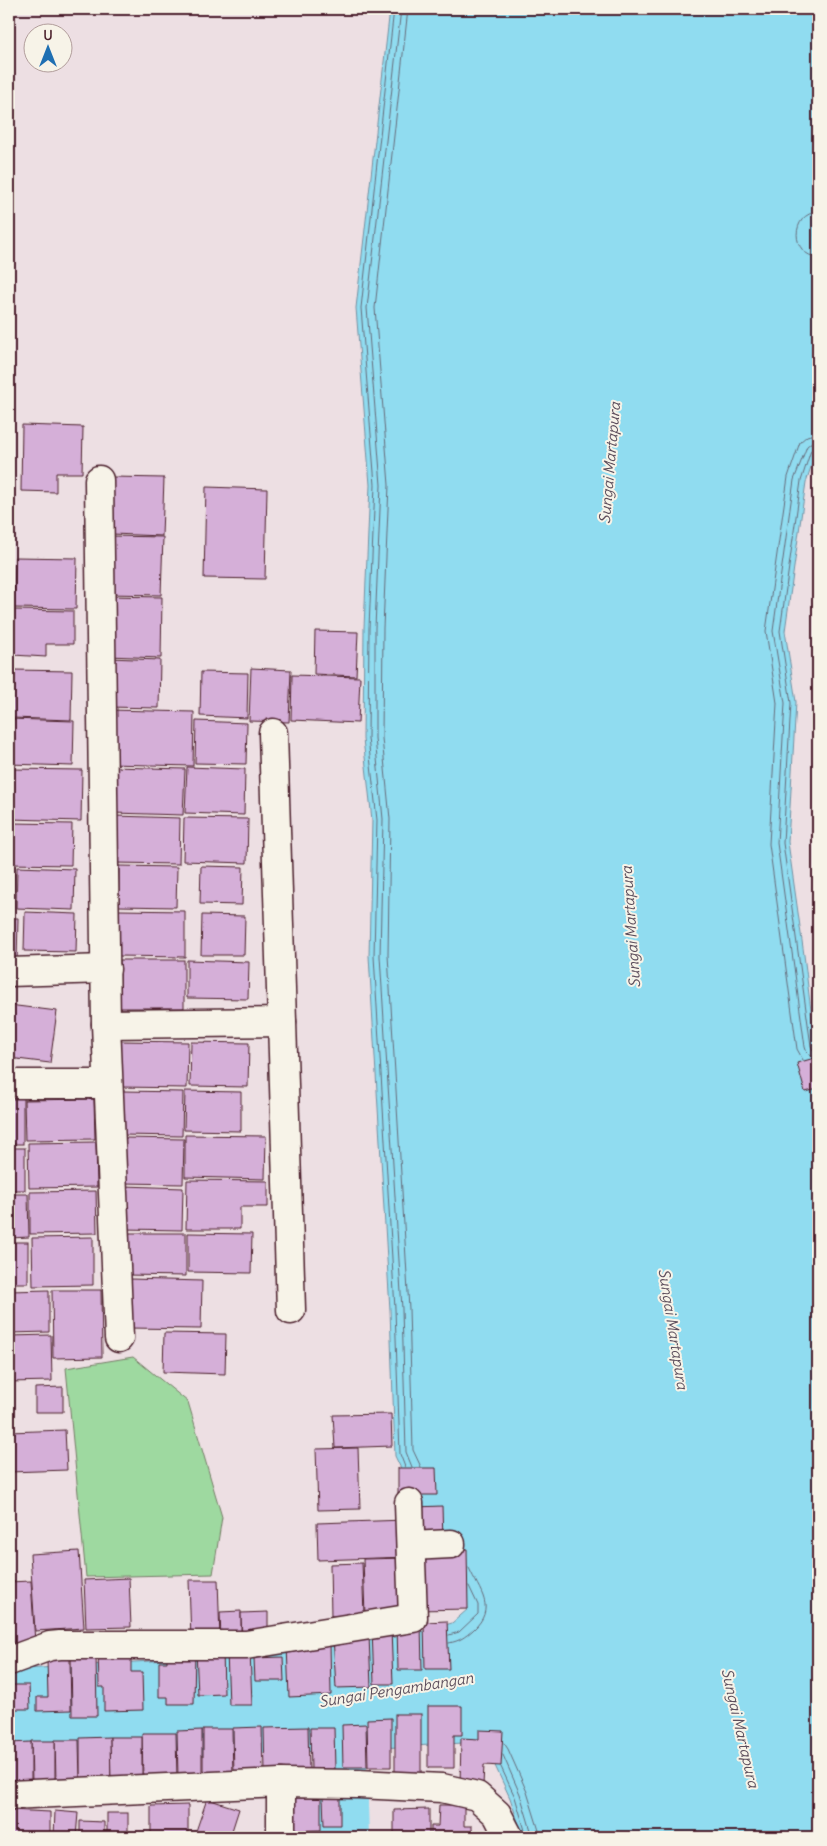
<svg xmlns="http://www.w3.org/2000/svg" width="827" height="1846" viewBox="0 0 827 1846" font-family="Delius,sans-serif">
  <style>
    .green { fill: #9ed9a0; stroke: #747c66 }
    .water { fill: #90dcf0; stroke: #7490a1 }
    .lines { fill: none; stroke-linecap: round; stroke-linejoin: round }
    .shore { stroke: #666b7a; stroke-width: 1 }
    .river { stroke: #90dcf0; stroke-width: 56 }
    .building { fill: #d5afd8; stroke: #4a1f2b }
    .minor-casing { stroke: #4a1f2b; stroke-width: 31 }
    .minor { stroke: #f7f3e8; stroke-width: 28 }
    .labels { text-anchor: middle; stroke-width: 4; stroke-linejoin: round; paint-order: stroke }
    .water-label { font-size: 15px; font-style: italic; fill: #5c4e5c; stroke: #f7f3e8 }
  </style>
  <rect width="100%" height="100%" fill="#eddfe3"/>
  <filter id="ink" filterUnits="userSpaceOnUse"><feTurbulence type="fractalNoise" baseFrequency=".02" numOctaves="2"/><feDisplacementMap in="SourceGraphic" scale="10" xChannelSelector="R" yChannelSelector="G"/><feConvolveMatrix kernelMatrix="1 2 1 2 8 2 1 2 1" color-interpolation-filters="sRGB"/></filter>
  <g filter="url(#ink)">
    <polygon class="green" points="133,1357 188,1402 222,1517 213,1574 86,1577 66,1368"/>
    <polygon class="water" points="390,9 818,9 818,197 815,236 818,245 818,446 806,482 785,631 796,702 788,842 804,955 818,1066 818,1837 523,1837 510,1798 491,1757 463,1743 349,1750 9,1762 9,1670 293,1652 410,1635 452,1623 468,1609 395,1456 390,1310 369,956 372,820 363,739 364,628 370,485 356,308"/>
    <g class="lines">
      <g class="shore">
        <polyline points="394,9 361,308 375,485 369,628 368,738 377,820 374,956 395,1309 400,1454 405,1467"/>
        <polyline points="401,9 367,308 381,485 375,628 375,738 383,819 380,956 402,1309 406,1452 412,1467"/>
        <polyline points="408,9 375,308 389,485 383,628 382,738 390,819 388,955 409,1309 413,1450 421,1467"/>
        <path d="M818 212C790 213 790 256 818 257"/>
        <polyline points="818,447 811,450 801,481 780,631 791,703 783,843 811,1046 813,1050 818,1051"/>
        <polyline points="813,1057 807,1053 805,1047 777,843 785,703 773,631 794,480 807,446 812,442 818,441"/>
        <polyline points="803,1060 797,1049 769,844 777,703 766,631 788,477 800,442 807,436 818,433"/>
        <polyline points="449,1635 459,1632 478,1614 478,1605 469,1586"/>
        <path d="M449 1643C460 1641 465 1637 473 1630 497 1608 480 1592 469 1568"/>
        <polyline points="504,1743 508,1749 527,1792 541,1837"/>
        <polyline points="503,1755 520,1794 533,1837"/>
        <polyline points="501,1767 515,1797 527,1837"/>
      </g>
      <polyline class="river" points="337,1700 341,1837"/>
    </g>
    <g class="building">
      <polygon points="22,425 83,427 82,473 56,473 56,492 21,491"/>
      <polygon points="113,477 164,478 162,536 112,534"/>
      <polygon points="206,487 267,489 265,579 204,578"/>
      <polygon points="110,536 163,537 161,595 108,594"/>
      <polygon points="15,557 77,558 76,609 14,608"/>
      <polygon points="109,596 162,597 161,658 108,656"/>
      <polygon points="14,610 73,611 73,644 46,644 46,657 13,655"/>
      <polygon points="315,631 358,632 356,676 314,674"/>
      <polygon points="109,658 160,660 159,708 108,707"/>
      <polygon points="251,668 291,670 289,722 249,721"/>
      <polygon points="13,670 72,671 71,720 12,718"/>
      <polygon points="201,672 248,673 247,718 200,716"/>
      <polygon points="292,675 360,677 358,723 291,720"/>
      <polygon points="110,710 194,712 193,766 108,764"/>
      <polygon points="9,719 74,721 73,766 9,764"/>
      <polygon points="196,721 247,723 246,764 195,763"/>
      <polygon points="114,767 185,769 183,815 113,813"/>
      <polygon points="187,767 245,769 244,815 185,813"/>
      <polygon points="11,769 82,770 81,821 10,819"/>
      <polygon points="115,816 180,818 179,864 114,863"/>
      <polygon points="184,818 248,819 247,863 183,861"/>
      <polygon points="11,823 72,824 71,865 10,864"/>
      <polygon points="119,866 177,867 176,907 119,906"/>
      <polygon points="201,866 243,867 242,905 200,904"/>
      <polygon points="17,867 75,869 74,910 16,908"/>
      <polygon points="9,872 14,872 13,916 9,916"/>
      <polygon points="119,910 185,911 185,957 118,956"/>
      <polygon points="25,912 77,914 76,952 24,951"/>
      <polygon points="202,915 245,916 244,955 201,955"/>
      <polygon points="9,918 18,918 17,963 9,963"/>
      <rect x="120" y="960" width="64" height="48"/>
      <polygon points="187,960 249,962 248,999 187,998"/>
      <polygon points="9,1005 57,1011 50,1063 9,1058"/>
      <polygon points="120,1041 188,1042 187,1088 120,1087"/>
      <polygon points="191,1042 249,1043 248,1087 190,1086"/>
      <polygon points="818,1057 818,1089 805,1092 797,1063"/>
      <polygon points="122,1091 183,1092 182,1136 122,1135"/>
      <polygon points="185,1091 241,1092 241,1131 184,1130"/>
      <rect x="9" y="1098" width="14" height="46"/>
      <polygon points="94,1099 95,1139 25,1140 24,1100"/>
      <polygon points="185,1135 266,1136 265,1179 185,1177"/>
      <polygon points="124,1138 184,1139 183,1184 123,1183"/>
      <polygon points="96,1142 97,1187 29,1188 28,1143"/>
      <rect x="9" y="1148" width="16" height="42"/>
      <polygon points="187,1180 268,1181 268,1207 240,1207 240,1229 186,1229"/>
      <polygon points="124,1186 183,1188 182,1230 124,1229"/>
      <polygon points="96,1191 97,1233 30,1234 30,1192"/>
      <polygon points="9,1194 28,1194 29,1237 9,1238"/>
      <polygon points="127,1233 186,1233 186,1276 126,1275"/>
      <polygon points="188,1233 252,1234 251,1273 188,1272"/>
      <polygon points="93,1237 93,1285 33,1286 32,1238"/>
      <rect x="9" y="1242" width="19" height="41"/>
      <polygon points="130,1279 202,1281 201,1329 129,1328"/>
      <polygon points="49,1290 49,1332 9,1333 9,1291"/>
      <polygon points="52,1290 101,1290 102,1357 53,1358"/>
      <polygon points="164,1333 226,1334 225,1374 163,1372"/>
      <polygon points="51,1335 52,1381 9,1382 9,1336"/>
      <polygon points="63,1387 63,1412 35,1412 35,1388"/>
      <polygon points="391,1414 392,1446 335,1448 333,1415"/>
      <polygon points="65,1430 67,1470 9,1472 9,1432"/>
      <polygon points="358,1448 360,1509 318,1510 316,1449"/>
      <polygon points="398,1468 436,1468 437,1495 398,1495"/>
      <polygon points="442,1506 443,1541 417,1542 415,1507"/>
      <polygon points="406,1520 407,1557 318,1560 317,1523"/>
      <polygon points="467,1549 468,1609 417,1610 416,1550"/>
      <polygon points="79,1551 84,1628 35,1631 30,1554"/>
      <polygon points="408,1558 410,1613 365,1615 363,1559"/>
      <polygon points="362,1563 364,1615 331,1616 330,1564"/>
      <polygon points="129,1578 131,1627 86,1628 84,1580"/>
      <polygon points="189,1580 218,1580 220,1639 191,1640"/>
      <polygon points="31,1581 35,1643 9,1645 9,1582"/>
      <polygon points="241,1611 241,1640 221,1640 220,1612"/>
      <polygon points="268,1612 268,1638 242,1640 241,1613"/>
      <polygon points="447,1621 449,1669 425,1669 424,1622"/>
      <polygon points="397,1623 421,1623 422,1670 398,1670"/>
      <polygon points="372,1629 391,1629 393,1684 374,1684"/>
      <polygon points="369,1635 371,1687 336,1688 333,1636"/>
      <polygon points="330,1644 331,1695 289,1697 287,1645"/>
      <polygon points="131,1647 131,1672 142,1672 143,1710 104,1711 104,1687 99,1687 98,1648"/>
      <polygon points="167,1647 195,1647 194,1704 168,1704 168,1697 159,1697 159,1662 167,1662"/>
      <polygon points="223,1649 224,1694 198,1695 196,1650"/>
      <polygon points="250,1650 252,1705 229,1705 227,1651"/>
      <polygon points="96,1654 97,1716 72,1716 71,1655"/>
      <polygon points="283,1657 284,1681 255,1681 254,1658"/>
      <polygon points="47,1659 70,1659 71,1710 37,1711 37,1697 48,1697"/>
      <polygon points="9,1685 29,1685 30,1709 9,1709"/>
      <polygon points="428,1706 462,1706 462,1735 454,1735 454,1768 428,1768"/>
      <rect x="395" y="1714" width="26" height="61"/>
      <polygon points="391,1718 391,1767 368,1767 367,1719"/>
      <polygon points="366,1724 367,1767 343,1767 342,1725"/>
      <polygon points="262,1727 263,1774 234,1775 233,1728"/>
      <polygon points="308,1727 309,1771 265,1771 264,1728"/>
      <polygon points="310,1728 334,1728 335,1769 311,1769"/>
      <polygon points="203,1729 232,1729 233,1779 203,1779"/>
      <polygon points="202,1730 202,1777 178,1778 177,1731"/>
      <polygon points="479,1730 503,1731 501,1766 484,1765 483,1785 460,1785 461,1738 479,1739"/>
      <polygon points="142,1733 176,1733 177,1780 143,1780"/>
      <polygon points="110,1737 111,1781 80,1781 80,1738"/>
      <polygon points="110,1737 142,1737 142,1780 111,1781"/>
      <polygon points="55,1740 79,1740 80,1783 56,1783"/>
      <polygon points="31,1741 55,1741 55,1783 32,1784"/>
      <polygon points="31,1742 31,1784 9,1785 9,1743"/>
      <polygon points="340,1796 340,1825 324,1825 323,1797"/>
      <polygon points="285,1798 321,1798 321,1830 285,1831"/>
      <polygon points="207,1799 239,1809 230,1837 194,1837"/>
      <polygon points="188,1805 188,1837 151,1837 151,1806"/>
      <polygon points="439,1805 464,1805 464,1826 472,1826 472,1837 431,1837 431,1826 438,1826"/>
      <polygon points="429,1809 429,1837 394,1837 394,1810"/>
      <polygon points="9,1810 50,1812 50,1837 9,1837"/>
      <polygon points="55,1811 78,1813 76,1837 54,1837"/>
      <rect x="107" y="1813" width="21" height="24"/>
      <polygon points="80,1821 104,1822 104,1837 80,1837"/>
      <rect x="308" y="1834" width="32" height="3"/>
    </g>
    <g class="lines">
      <g class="minor-casing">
        <g id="minor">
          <polyline points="99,480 106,1024 119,1338"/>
          <polyline points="273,733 291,1310"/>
          <polyline points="9,972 106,969"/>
          <polyline points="106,1024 282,1022"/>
          <polyline points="9,1084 108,1084"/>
          <polyline points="411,1546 451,1544"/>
          <polyline points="9,1661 50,1646 60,1645 246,1645 413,1618 409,1503"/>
          <polyline points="9,1795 281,1783 358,1784 442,1788 477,1796 497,1814 509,1837"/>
          <polyline points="281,1837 281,1783"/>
        </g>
      </g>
      <use href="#minor" class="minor"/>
    </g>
  </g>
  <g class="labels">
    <g class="water-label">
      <text transform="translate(610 463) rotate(-85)" y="5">Sungai Martapura</text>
      <text transform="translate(631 927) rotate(-94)" y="5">Sungai Martapura</text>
      <text transform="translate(673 1329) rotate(81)" y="5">Sungai Martapura</text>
      <text transform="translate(396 1690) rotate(-9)" y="5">Sungai Pengambangan</text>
      <text transform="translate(740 1728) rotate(77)" y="5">Sungai Martapura</text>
    </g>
  </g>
  <rect width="827" height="1846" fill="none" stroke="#f7f3e8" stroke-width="30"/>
  <rect x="15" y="15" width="797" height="1816" fill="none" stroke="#4a1f2b" stroke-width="2" filter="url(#ink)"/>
  <g transform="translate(48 48)"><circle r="24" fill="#f7f3e8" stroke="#b29e9c"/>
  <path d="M0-4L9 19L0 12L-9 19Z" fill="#1f6fb2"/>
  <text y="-8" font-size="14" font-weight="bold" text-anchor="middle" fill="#4a1f2b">U</text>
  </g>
</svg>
